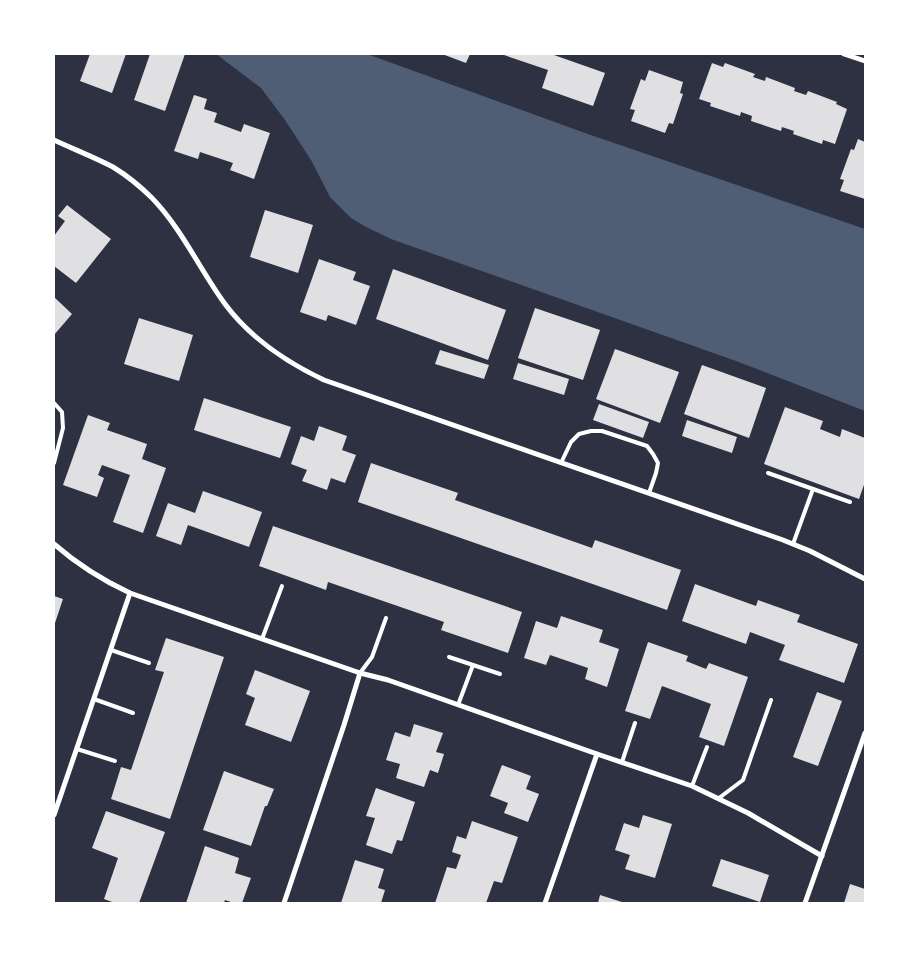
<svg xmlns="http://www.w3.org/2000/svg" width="919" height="957" viewBox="0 0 919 957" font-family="'Asap Condensed',sans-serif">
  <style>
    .water { fill: #4f5d75 }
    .building { fill: #e0e0e3 }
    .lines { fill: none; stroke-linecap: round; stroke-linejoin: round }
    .service { stroke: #fff; stroke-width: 4 }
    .minor { stroke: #fff; stroke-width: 5 }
  </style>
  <rect width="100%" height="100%" fill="#2d3142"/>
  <polygon class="water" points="216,54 367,54 585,133 865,229 865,411 736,361 391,239 366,227 351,218 330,197 311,160 285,120 261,88"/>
  <g class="building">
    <polygon points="90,54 126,54 112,93 80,81"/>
    <polygon points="150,54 185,54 165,111 134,100"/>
    <polygon points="442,54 470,54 466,63"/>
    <polygon points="501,54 554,54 554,55 605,73 593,106 542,88 548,70"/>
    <polygon points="712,63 723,67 725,63 755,74 753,77 765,81 766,77 795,88 794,91 806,95 808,91 837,102 836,104 847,109 835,144 823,140 822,144 793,134 794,131 782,127 781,131 751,121 752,116 741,112 740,116 710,106 711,103 699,99"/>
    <polygon points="649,70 683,82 680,93 683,94 673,124 669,123 665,133 631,121 635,110 630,109 641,79 645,81"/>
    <polygon points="194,95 207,99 204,109 217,113 214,122 241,132 244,124 270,133 254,179 230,170 233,163 200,152 198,159 174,151"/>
    <polygon points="858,139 865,142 865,199 840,191 844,180 840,179 851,149 854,150"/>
    <polygon points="67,205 111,239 76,283 54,266 54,236 65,221 58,216"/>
    <polygon points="265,210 313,225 298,273 250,257"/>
    <polygon points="319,259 356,272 353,280 370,286 356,325 328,315 326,321 300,312"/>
    <polygon points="393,269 506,310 488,360 376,319"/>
    <polygon points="54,297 72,314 54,335"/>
    <polygon points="535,308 600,330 583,380 518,358"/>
    <polygon points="139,318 193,335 179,381 124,364"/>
    <polygon points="615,349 679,372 660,423 596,399"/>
    <polygon points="440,350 489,365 484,379 435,364"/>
    <polygon points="518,363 569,379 564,395 513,379"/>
    <polygon points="702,365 766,388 749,438 684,414"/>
    <polygon points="204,398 291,427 280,458 194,430"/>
    <polygon points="599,404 649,422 643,438 593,420"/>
    <polygon points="785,407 823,421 820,429 840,437 842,429 865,438 865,482 859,499 764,464"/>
    <polygon points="88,415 110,423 107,430 147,444 142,459 166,468 143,533 113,522 130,475 102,465 98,475 104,478 97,497 63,485"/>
    <polygon points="687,420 737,437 732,453 682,436"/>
    <polygon points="319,426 347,436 342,450 356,455 345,483 331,478 327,490 302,481 307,470 291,464 301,436 314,441"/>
    <polygon points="371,463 458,493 455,500 592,548 595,540 681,570 667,610 358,502"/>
    <polygon points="203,491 262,512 249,547 188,525 181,545 156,536 168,503 195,513"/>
    <polygon points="273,526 522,612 508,653 441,630 444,622 328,582 326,590 259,566"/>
    <polygon points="695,584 756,606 758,600 800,615 797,622 858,644 844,683 779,660 785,645 750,632 746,644 682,621"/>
    <polygon points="54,596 63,599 54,626"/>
    <polygon points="561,616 603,630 599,642 619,649 607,687 585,679 588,668 550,655 546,665 524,658 536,621 557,628"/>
    <polygon points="166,638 224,657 170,819 111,799 121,767 131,770 164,672 155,670"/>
    <polygon points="648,642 688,656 686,661 706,669 709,663 748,677 724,746 699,737 711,704 662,686 650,719 625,711"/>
    <polygon points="255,670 310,691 291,742 245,725 255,698 246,694"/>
    <polygon points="817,692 842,701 818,766 793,757"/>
    <polygon points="414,724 443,733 436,752 444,754 438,773 430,770 424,787 396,778 400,764 386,760 395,732 410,737"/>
    <polygon points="502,765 531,776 526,789 539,794 528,822 504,813 508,803 490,796"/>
    <polygon points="224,771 274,789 267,806 265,806 251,846 203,830"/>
    <polygon points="376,788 415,802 402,841 397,840 392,854 366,845 375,818 366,816"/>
    <polygon points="106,811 165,832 139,903 115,903 104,899 118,858 92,848"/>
    <polygon points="643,815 672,824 655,878 625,869 630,855 615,850 624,823 639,828"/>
    <polygon points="472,821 518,837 502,883 494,881 486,903 435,903 447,867 456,869 461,855 452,852 457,836 466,839"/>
    <polygon points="205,846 239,858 235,873 251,878 242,903 234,903 225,900 224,903 186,903"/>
    <polygon points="721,859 769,875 760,902 712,886"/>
    <polygon points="355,860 384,869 378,888 385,890 381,903 341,903"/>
    <polygon points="850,884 865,889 865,903 844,903"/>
    <polygon points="600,895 625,903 598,903"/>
  </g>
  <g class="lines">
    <g class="service">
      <polyline points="54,403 62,412 63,428 54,463"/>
      <polyline points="561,463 571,442 579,434 591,431 602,431 647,446 653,454 658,463 656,473 649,493"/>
      <polyline points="768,473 813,489"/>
      <polyline points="793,544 813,489 850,502"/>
      <polyline points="262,639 282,586"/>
      <polyline points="111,650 149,663"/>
      <polyline points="449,657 500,674"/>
      <polyline points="360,673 372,657 386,618"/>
      <polyline points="94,699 133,713"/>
      <polyline points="458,705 473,665"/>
      <polyline points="77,749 115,761"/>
      <polyline points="622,762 635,723"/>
      <polyline points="692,786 707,747"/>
      <polyline points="719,798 743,780 771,700"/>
    </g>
    <g class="minor">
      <polyline points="844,54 865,61"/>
      <path d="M54 140C73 149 94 157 113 167 126 175 141 187 152 198 182 229 200 270 225 304 251 339 286 362 324 380L783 540 810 551 865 579"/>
      <path d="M54 544C77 564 102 580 130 593L360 673 388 680 597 754 692 786 748 813 822 856"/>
      <polyline points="54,815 130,593"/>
      <polyline points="284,903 344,725 360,673"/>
      <polyline points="545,903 597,754"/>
      <polyline points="805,903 865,733"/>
    </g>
  </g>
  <rect width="919" height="957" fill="none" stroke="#ffffff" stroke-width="110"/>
</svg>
